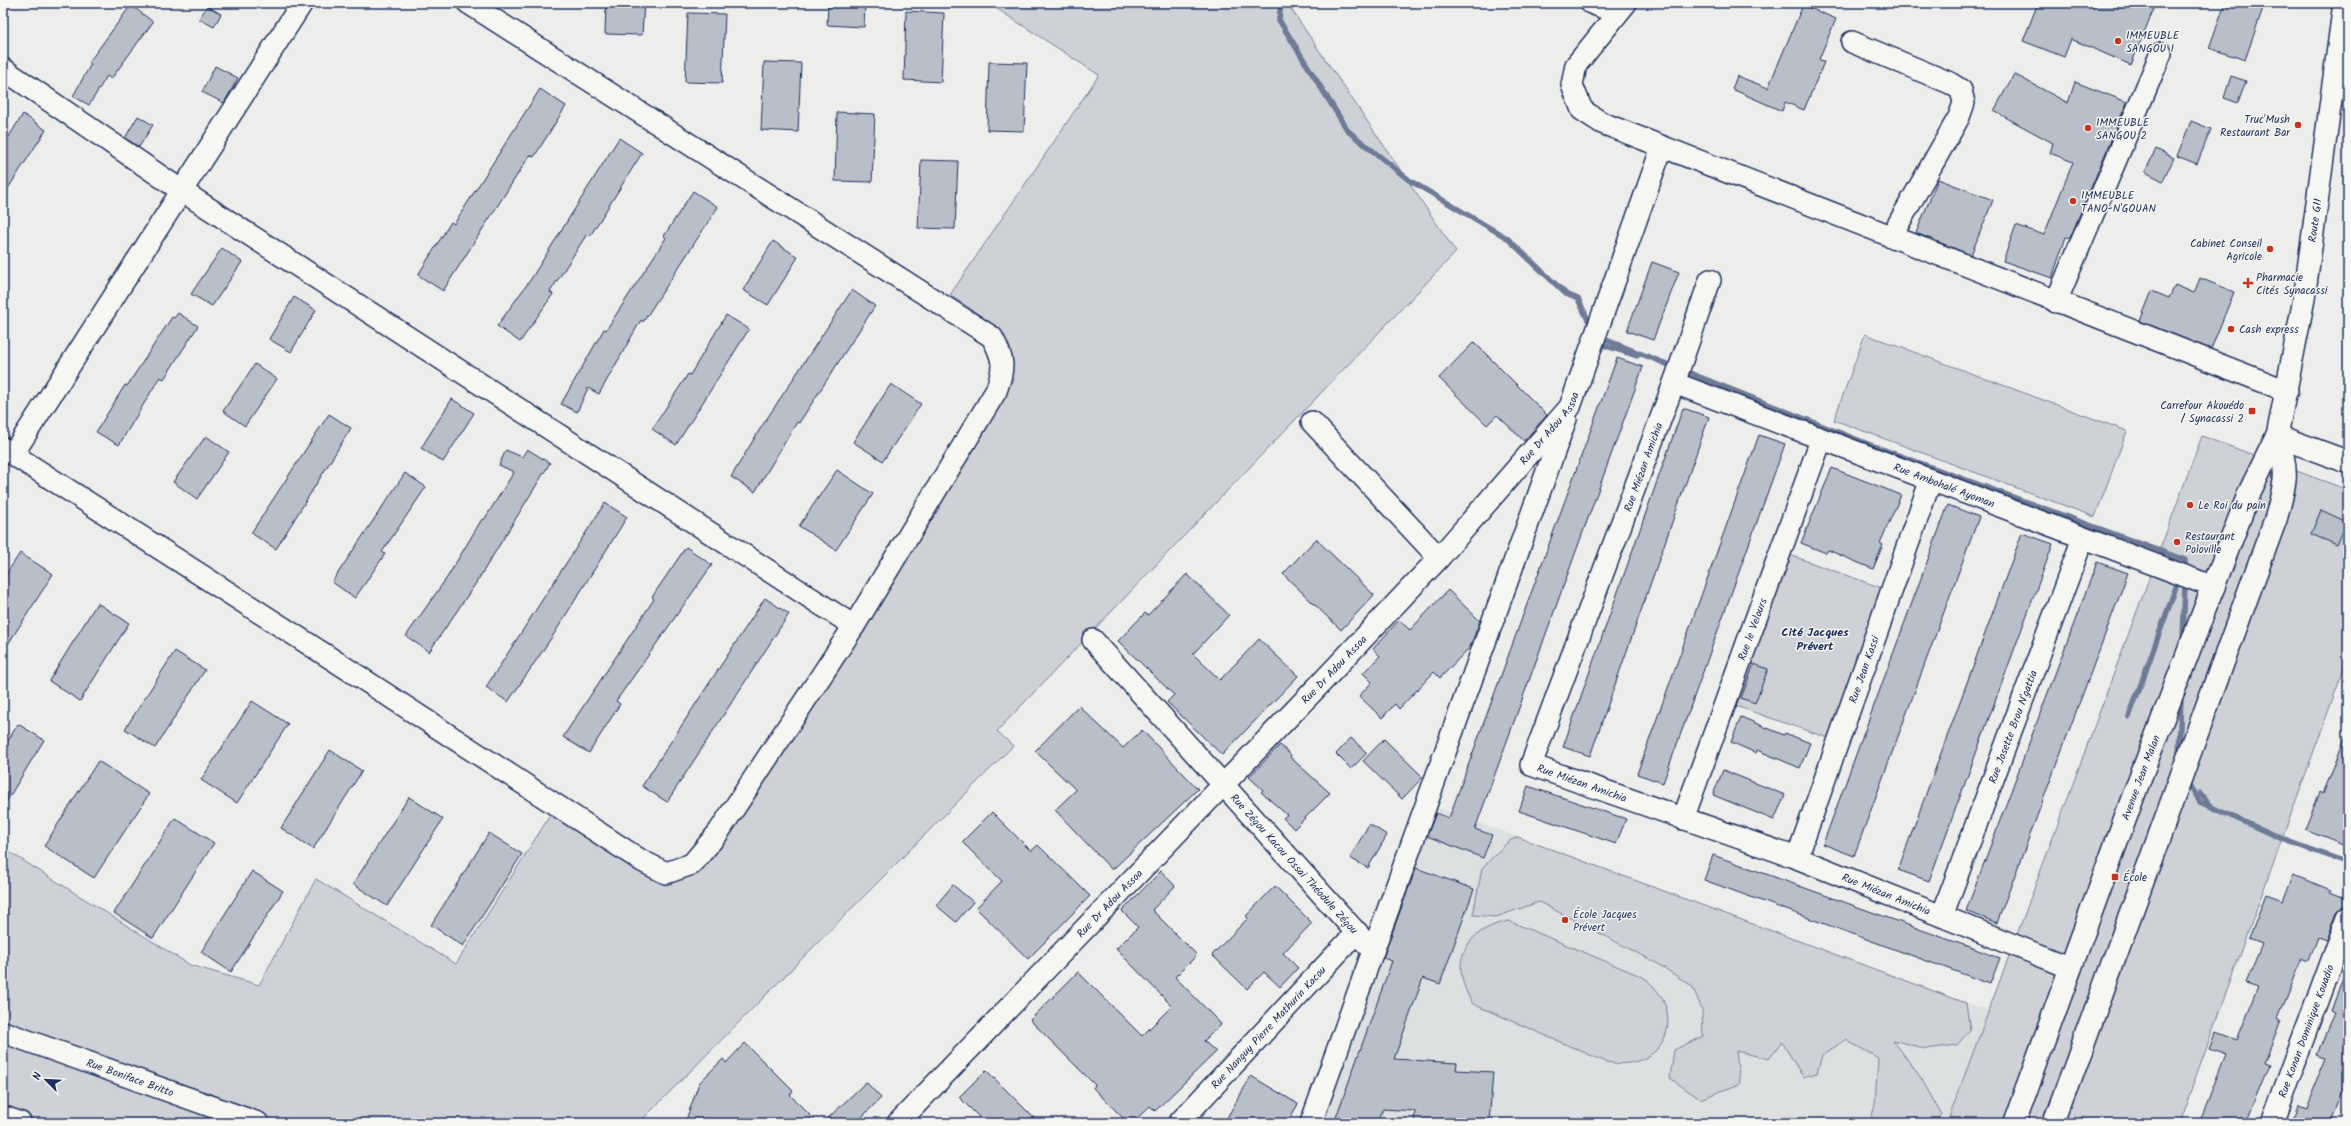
<svg xmlns="http://www.w3.org/2000/svg" width="2351" height="1126" viewBox="0 0 2351 1126" font-family="Kalam,sans-serif">
  <style>
    .built { fill: #dde0e1 }
    .green { fill: #ced2d7; stroke: #74809a }
    .lines { fill: none; stroke-linecap: round; stroke-linejoin: round }
    .stream { stroke: #6e7a96; stroke-width: 5.5 }
    .building { fill: #b9bfc8; stroke: #1b2f5e }
    .minor-casing { stroke: #1b2f5e; stroke-width: 24 }
    .major-casing { stroke: #1b2f5e; stroke-width: 25 }
    .highway-casing { stroke: #1b2f5e; stroke-width: 25 }
    .minor { stroke: #f6f6f2; stroke-width: 21 }
    .major { stroke: #f6f6f2; stroke-width: 22 }
    .highway { stroke: #f6f6f2; stroke-width: 22 }
    .poi-dot { fill: #c8321e; stroke: #f6f6f2; stroke-width: 1.5 }
    .labels { text-anchor: middle; stroke-width: 3; stroke-linejoin: round; paint-order: stroke }
    .poi-label { font-size: 11px; fill: #1b2f5e; stroke: #f6f6f2; text-anchor: start }
    .street-label { font-size: 11px; fill: #1b2f5e; stroke: #f6f6f2 }
    .neighbourhood-label { font-size: 12px; font-weight: bold; fill: #1b2f5e; stroke: #f6f6f2 }
  </style>
  <rect width="100%" height="100%" fill="#edeeec"/>
  <filter id="ink" filterUnits="userSpaceOnUse"><feTurbulence type="fractalNoise" baseFrequency=".025" numOctaves="2"/><feDisplacementMap in="SourceGraphic" scale="8" xChannelSelector="R" yChannelSelector="G"/><feConvolveMatrix kernelMatrix="1 2 1 2 8 2 1 2 1" color-interpolation-filters="sRGB"/></filter>
  <g filter="url(#ink)">
    <polygon class="built" points="1429,804 1989,1011 1947,1123 1314,1123"/>
    <g class="green">
      <polygon points="988,3 1287,3 1456,252 997,731 1013,746 639,1123 3,1123 3,848 190,965 259,985 316,879 456,964 551,814 643,871 694,866 1013,381 1000,329 950,295 1099,75"/>
      <polygon points="1865,334 2127,431 2095,517 1834,420"/>
      <polygon points="2202,436 2348,490 2348,657 2179,1123 1947,1123"/>
      <polygon points="1787,554 1882,588 1828,738 1733,705"/>
      <polygon points="1518,837 1966,1003 1970,1030 1957,1045 1926,1049 1893,1040 1921,1078 1941,1114 1935,1123 1870,1123 1875,1104 1878,1058 1846,1040 1822,1055 1817,1073 1803,1077 1782,1042 1769,1059 1736,1051 1740,1084 1700,1099 1670,1078 1674,1050 1703,1036 1702,1009 1692,986 1653,961 1539,902 1496,917 1473,915 1482,868 1509,841"/>
      <path d="M1509 921 1643 977C1691 1013 1665 1074 1606 1062L1473 1004C1448 964 1463 930 1509 921Z"/>
    </g>
    <g class="lines">
      <g class="stream">
        <polyline points="1281,3 1279,20 1348,131 1409,180 1507,238 1566,294 1578,299 1592,328"/>
        <polyline points="1599,337 1674,367"/>
        <polyline points="1603,345 1637,356"/>
        <polyline points="1682,370 1868,444 2185,560 2185,572"/>
        <polyline points="2183,642 2185,581"/>
        <polyline points="2129,717 2176,587"/>
        <polyline points="2179,756 2181,696"/>
        <polyline points="2186,778 2200,802 2280,838 2348,863"/>
        <polyline points="2201,793 2211,806"/>
      </g>
    </g>
    <g class="building">
      <polygon points="606,3 644,3 642,35 605,34"/>
      <polygon points="828,3 865,3 864,27 827,25"/>
      <polygon points="2038,3 2156,3 2131,65 2071,39 2064,57 2023,41"/>
      <polygon points="2225,3 2249,3 2263,8 2245,60 2209,48"/>
      <polygon points="131,5 153,22 111,79 107,76 89,105 73,96 91,64 89,62"/>
      <polygon points="1803,5 1836,19 1819,59 1824,62 1804,110 1785,102 1782,111 1732,89 1737,76 1768,88"/>
      <polygon points="207,6 221,14 214,27 199,19"/>
      <polygon points="906,11 944,13 941,82 904,80"/>
      <polygon points="688,13 725,14 722,83 685,82"/>
      <polygon points="764,62 801,63 798,132 761,130"/>
      <polygon points="989,62 1027,63 1024,131 987,130"/>
      <polygon points="215,66 238,78 224,103 202,92"/>
      <polygon points="2014,74 2068,103 2075,82 2127,102 2070,238 2066,237 2052,278 2003,261 2016,225 2044,235 2073,162 2050,153 2053,143 1994,111"/>
      <polygon points="2231,76 2246,81 2238,103 2224,98"/>
      <polygon points="540,89 566,106 534,157 530,155 443,291 418,275 451,222 454,224"/>
      <polygon points="837,112 875,114 872,182 835,181"/>
      <polygon points="23,114 46,130 3,196 3,146"/>
      <polygon points="138,116 153,125 139,147 125,138"/>
      <polygon points="2191,121 2211,129 2197,164 2177,156"/>
      <polygon points="619,138 642,153 590,236 587,234 550,292 553,294 520,342 497,326 531,279"/>
      <polygon points="2156,149 2174,158 2163,181 2145,172"/>
      <polygon points="921,160 958,161 955,229 918,228"/>
      <polygon points="1938,179 1993,200 1971,255 1916,233"/>
      <polygon points="693,191 718,207 643,322 641,320 599,394 588,388 577,412 561,404 604,329 606,330 666,238 664,236"/>
      <polygon points="773,241 798,257 768,305 743,290"/>
      <polygon points="222,248 242,262 212,306 191,294"/>
      <polygon points="1652,262 1679,272 1653,340 1627,331"/>
      <polygon points="2200,278 2234,292 2211,349 2140,321 2152,291 2169,298 2175,285 2194,293"/>
      <polygon points="852,290 875,306 799,423 797,422 755,492 731,477 760,429"/>
      <polygon points="294,297 316,310 291,352 269,339"/>
      <polygon points="178,313 198,326 164,379 160,377 119,445 96,432 125,385 127,386 172,317 174,318"/>
      <polygon points="726,315 749,329 676,445 652,429 688,374 690,375"/>
      <polygon points="1474,342 1547,415 1524,441 1497,415 1487,425 1439,378"/>
      <polygon points="1617,358 1643,367 1475,829 1492,835 1483,858 1427,836 1436,813 1449,818"/>
      <polygon points="255,364 277,379 245,426 223,411"/>
      <polygon points="891,384 921,404 883,461 853,442"/>
      <polygon points="452,399 474,413 443,462 421,448"/>
      <polygon points="1683,408 1709,417 1590,756 1563,747"/>
      <polygon points="329,414 351,428 276,549 251,533"/>
      <polygon points="1759,435 1785,444 1663,783 1637,774"/>
      <polygon points="206,436 229,452 197,499 173,482"/>
      <polygon points="527,449 550,463 476,583 429,652 406,636 448,576 482,519 484,520 514,472 499,465 506,450 522,457"/>
      <polygon points="1832,468 1901,495 1880,543 1883,545 1873,569 1828,550 1826,553 1801,543"/>
      <polygon points="837,470 873,494 836,550 799,526"/>
      <polygon points="405,473 426,487 382,552 385,554 355,598 332,582"/>
      <polygon points="605,503 627,517 554,634 508,702 486,687"/>
      <polygon points="1948,505 1979,517 1854,856 1823,844"/>
      <polygon points="2321,510 2347,522 2337,545 2311,534"/>
      <polygon points="2022,533 2053,544 1929,881 1898,870"/>
      <polygon points="1316,539 1374,595 1341,630 1283,574"/>
      <polygon points="686,547 712,565 616,701 620,704 589,753 563,737 654,599 652,597"/>
      <polygon points="20,553 53,574 3,652 3,579"/>
      <polygon points="2097,562 2128,573 1997,923 1966,911"/>
      <polygon points="1187,574 1229,615 1193,654 1220,680 1259,639 1298,676 1222,755 1167,702 1174,695 1118,641 1145,613 1148,615"/>
      <polygon points="1448,590 1480,621 1470,647 1440,678 1434,672 1399,709 1395,704 1382,718 1359,696 1372,682 1363,673 1380,656 1373,649 1399,620 1410,630"/>
      <polygon points="765,598 789,614 667,802 642,786"/>
      <polygon points="97,603 129,623 80,701 49,681"/>
      <polygon points="175,651 205,670 155,748 125,729"/>
      <polygon points="1754,664 1768,669 1755,703 1741,698"/>
      <polygon points="252,701 288,724 237,803 201,780"/>
      <polygon points="1079,706 1123,748 1142,730 1198,789 1112,870 1055,810 1076,790 1035,751"/>
      <polygon points="1741,717 1784,735 1785,733 1810,743 1800,768 1757,750 1756,753 1731,742"/>
      <polygon points="18,724 44,740 3,807 3,749"/>
      <polygon points="2347,733 2348,733 2348,846 2305,829 2320,792 2323,794"/>
      <polygon points="1351,738 1367,753 1351,769 1336,754"/>
      <polygon points="1384,739 1423,777 1402,799 1363,761"/>
      <polygon points="1280,745 1291,755 1290,757 1330,793 1294,829 1283,818 1287,815 1261,792 1263,790 1249,777"/>
      <polygon points="330,750 362,771 313,849 281,828"/>
      <polygon points="98,761 149,794 94,878 44,846"/>
      <polygon points="1723,770 1785,795 1774,820 1713,795"/>
      <polygon points="1528,786 1626,819 1616,844 1519,811"/>
      <polygon points="409,797 443,819 387,906 353,884"/>
      <polygon points="992,812 1031,851 1038,845 1090,896 1028,959 976,908 1002,881 962,842"/>
      <polygon points="175,818 214,843 153,938 114,913"/>
      <polygon points="1369,824 1387,835 1368,868 1350,858"/>
      <polygon points="489,833 522,854 463,946 431,925"/>
      <polygon points="1713,855 2000,958 1990,984 1704,880"/>
      <polygon points="1416,868 1474,889 1440,984 1423,978 1394,1059 1457,1063 1456,1070 1493,1072 1489,1123 1414,1123 1415,1111 1383,1109 1377,1123 1334,1123 1392,961 1383,958"/>
      <polygon points="252,871 283,891 231,972 201,952"/>
      <polygon points="1161,871 1175,886 1152,910 1197,955 1175,977 1221,1024 1204,1041 1216,1052 1155,1111 1150,1106 1132,1123 1128,1123 1093,1088 1095,1085 1030,1020 1078,972 1142,1036 1172,1006 1116,949 1138,927 1122,911"/>
      <polygon points="2293,875 2331,890 2330,892 2348,899 2348,905 2341,908 2337,912 2327,940 2318,937 2309,961 2302,958 2278,1018 2281,1020 2264,1063 2269,1065 2245,1123 2199,1123 2226,1054 2209,1048 2216,1032 2237,1040 2258,987 2246,983 2262,944 2249,939 2266,895 2283,901"/>
      <polygon points="953,885 973,902 956,922 936,905"/>
      <polygon points="1275,886 1312,923 1283,953 1298,968 1280,987 1264,972 1247,989 1212,955 1248,918 1246,916"/>
      <polygon points="2346,970 2348,970 2348,1082 2333,1119 2339,1123 2290,1123 2297,1105 2305,1108 2326,1057 2318,1054 2335,1013 2331,1011"/>
      <polygon points="745,1043 793,1091 790,1095 818,1123 685,1123 699,1083 723,1059 726,1063"/>
      <polygon points="986,1070 1039,1123 985,1123 959,1097"/>
      <polygon points="1251,1076 1298,1104 1287,1123 1224,1123"/>
      <polygon points="866,1082 881,1098 856,1123 823,1123"/>
    </g>
    <g class="lines">
      <g class="minor-casing">
        <g id="minor">
          <polyline points="1591,3 1617,13"/>
          <polyline points="1626,3 1576,65 1572,85 1582,110 1602,123 2287,391"/>
          <polyline points="1852,42 1950,83 1961,90 1964,103 1959,117 1891,237"/>
          <polyline points="3,69 182,191 854,626"/>
          <path id="s1" d="M1710 280 1674 383 1531 765 1797 858 2071 968"/>
          <polyline points="2056,302 2161,53"/>
          <path id="s2" d="M1674 383 2214 587"/>
          <polyline points="1312,422 1439,558"/>
          <path id="s3" d="M2277 436 2304 299 2344 3"/>
          <path d="M3 448 349 670 642 861 666 873 692 864 718 833 854 626 996 391C1005 367 1004 359 992 337L468 3"/>
          <polyline points="13,454 302,3"/>
          <path id="s4" d="M1093 640 1373 951 1311 1123"/>
          <path id="s5" d="M1683 819 1821 440"/>
          <path id="s6" d="M1797 858 1930 482"/>
          <path id="s7" d="M1942 916 2083 538"/>
          <polyline points="1373,951 1566,419"/>
          <path id="s8" d="M3 1032 258 1123"/>
          <path id="s9" d="M898 1123 1323 681 1439 558 1570 407 1662 147"/>
          <path id="s10" d="M1179 1123 1357 932"/>
          <path id="s11" d="M2272 1123 2348 917"/>
        </g>
      </g>
      <g class="major-casing">
        <g id="major">
          <polyline points="2277,436 2348,462"/>
          <path id="s12" d="M2014 1123 2137 786 2250 491 2277 436"/>
          <path d="M2054 1123 2276 518C2286 482 2289 471 2277 436"/>
        </g>
      </g>
      <g class="highway-casing">
        <polyline id="highway" points="3,1117 20,1123"/>
      </g>
      <use href="#minor" class="minor"/>
      <use href="#major" class="major"/>
      <use href="#highway" class="highway"/>
    </g>
  </g>
  <g class="poi-dot">
    <circle cx="2118" cy="41" r="4"/>
    <circle cx="2298" cy="125" r="4"/>
    <circle cx="2088" cy="128" r="4"/>
    <circle cx="2073" cy="201" r="4"/>
    <circle cx="2270" cy="249" r="4"/>
    <path d="M2246 277h4v4h4v4h-4v4h-4v-4h-4v-4h4z"/>
    <circle cx="2231" cy="329" r="4"/>
    <rect x="2248" y="407" width="8" height="8" rx="2"/>
    <circle cx="2190" cy="505" r="4"/>
    <circle cx="2177" cy="542" r="4"/>
    <rect x="2111" y="873" width="8" height="8" rx="2"/>
    <circle cx="1565" cy="920" r="4"/>
  </g>
  <g class="labels">
    <g class="poi-label">
      <text x="2126" y="39">IMMEUBLE<tspan x="2126" dy="13">SANGOU 1</tspan></text>
      <text x="2290" y="123" text-anchor="end">Truc'Mush<tspan x="2290" dy="13">Restaurant Bar</tspan></text>
      <text x="2096" y="126">IMMEUBLE<tspan x="2096" dy="13">SANGOU 2</tspan></text>
      <text x="2081" y="199">IMMEUBLE<tspan x="2081" dy="13">TANO-N'GOUAN</tspan></text>
      <text x="2262" y="247" text-anchor="end">Cabinet Conseil<tspan x="2262" dy="13">Agricole</tspan></text>
      <text x="2256" y="281">Pharmacie<tspan x="2256" dy="13">Cités Synacassi</tspan></text>
      <text x="2239" y="333">Cash express</text>
      <text x="2244" y="409" text-anchor="end">Carrefour Akouédo<tspan x="2244" dy="13">/ Synacassi 2</tspan></text>
      <text x="2198" y="509">Le Roi du pain</text>
      <text x="2185" y="540">Restaurant<tspan x="2185" dy="13">Poloville</tspan></text>
      <text x="2123" y="881">École</text>
      <text x="1573" y="918">École Jacques<tspan x="1573" dy="13">Prévert</tspan></text>
    </g>
    <g class="street-label">
      <text dy="4" stroke="none"><textPath href="#s3" startOffset="219">Route G11</textPath></text>
      <text dy="4" stroke="none"><textPath href="#s9" startOffset="953">Rue Dr Adou Assoa</textPath></text>
      <text transform="translate(1643 467) rotate(-70)" y="4">Rue Miézan Amichia</text>
      <text dy="4" stroke="none"><textPath href="#s2" startOffset="289">Rue Ambohalé Ayoman</textPath></text>
      <text dy="4" stroke="none"><textPath href="#s5" startOffset="202">Rue le Velours</textPath></text>
      <text dy="4" stroke="none"><textPath href="#s9" startOffset="629">Rue Dr Adou Assoa</textPath></text>
      <text dy="4" stroke="none"><textPath href="#s6" startOffset="200">Rue Jean Kassi</textPath></text>
      <text dy="4" stroke="none"><textPath href="#s7" startOffset="202">Rue Josette Brou N'gattia</textPath></text>
      <text dy="4" stroke="none"><textPath href="#s12" startOffset="368">Avenue Jean Malan</textPath></text>
      <text dy="4" stroke="none"><textPath href="#s1" startOffset="571">Rue Miézan Amichia</textPath></text>
      <text dy="4" stroke="none"><textPath href="#s4" startOffset="301">Rue Zégou Kacou Ossai Théodule Zégou</textPath></text>
      <text dy="4" stroke="none"><textPath href="#s1" startOffset="895">Rue Miézan Amichia</textPath></text>
      <text dy="4" stroke="none"><textPath href="#s9" startOffset="305">Rue Dr Adou Assoa</textPath></text>
      <text dy="4" stroke="none"><textPath href="#s10" startOffset="131">Rue Nanguy Pierre Mathurin Kacou</textPath></text>
      <text dy="4" stroke="none"><textPath href="#s11" startOffset="98">Rue Konan Dominique Kouadio</textPath></text>
      <text dy="4" stroke="none"><textPath href="#s8" startOffset="135">Rue Boniface Britto</textPath></text>
    </g>
    <g class="neighbourhood-label">
      <text x="1815" y="636">Cité Jacques<tspan x="1815" dy="14">Prévert</tspan></text>
    </g>
  </g>
  <rect width="2351" height="1126" fill="none" stroke="#f6f6f2" stroke-width="16"/>
  <rect x="8" y="8" width="2335" height="1110" fill="none" stroke="#1b2f5e" stroke-width="1.5" filter="url(#ink)"/>
  <g transform="translate(46 1080) rotate(294)" stroke="#f6f6f2" stroke-width="3" paint-order="stroke">
  <path d="M0-3L7 15L0 10L-7 15Z" fill="#1b2f5e"/>
  <text y="-6" font-size="11" font-weight="bold" text-anchor="middle" fill="#1b2f5e">N</text>
  </g>
</svg>
